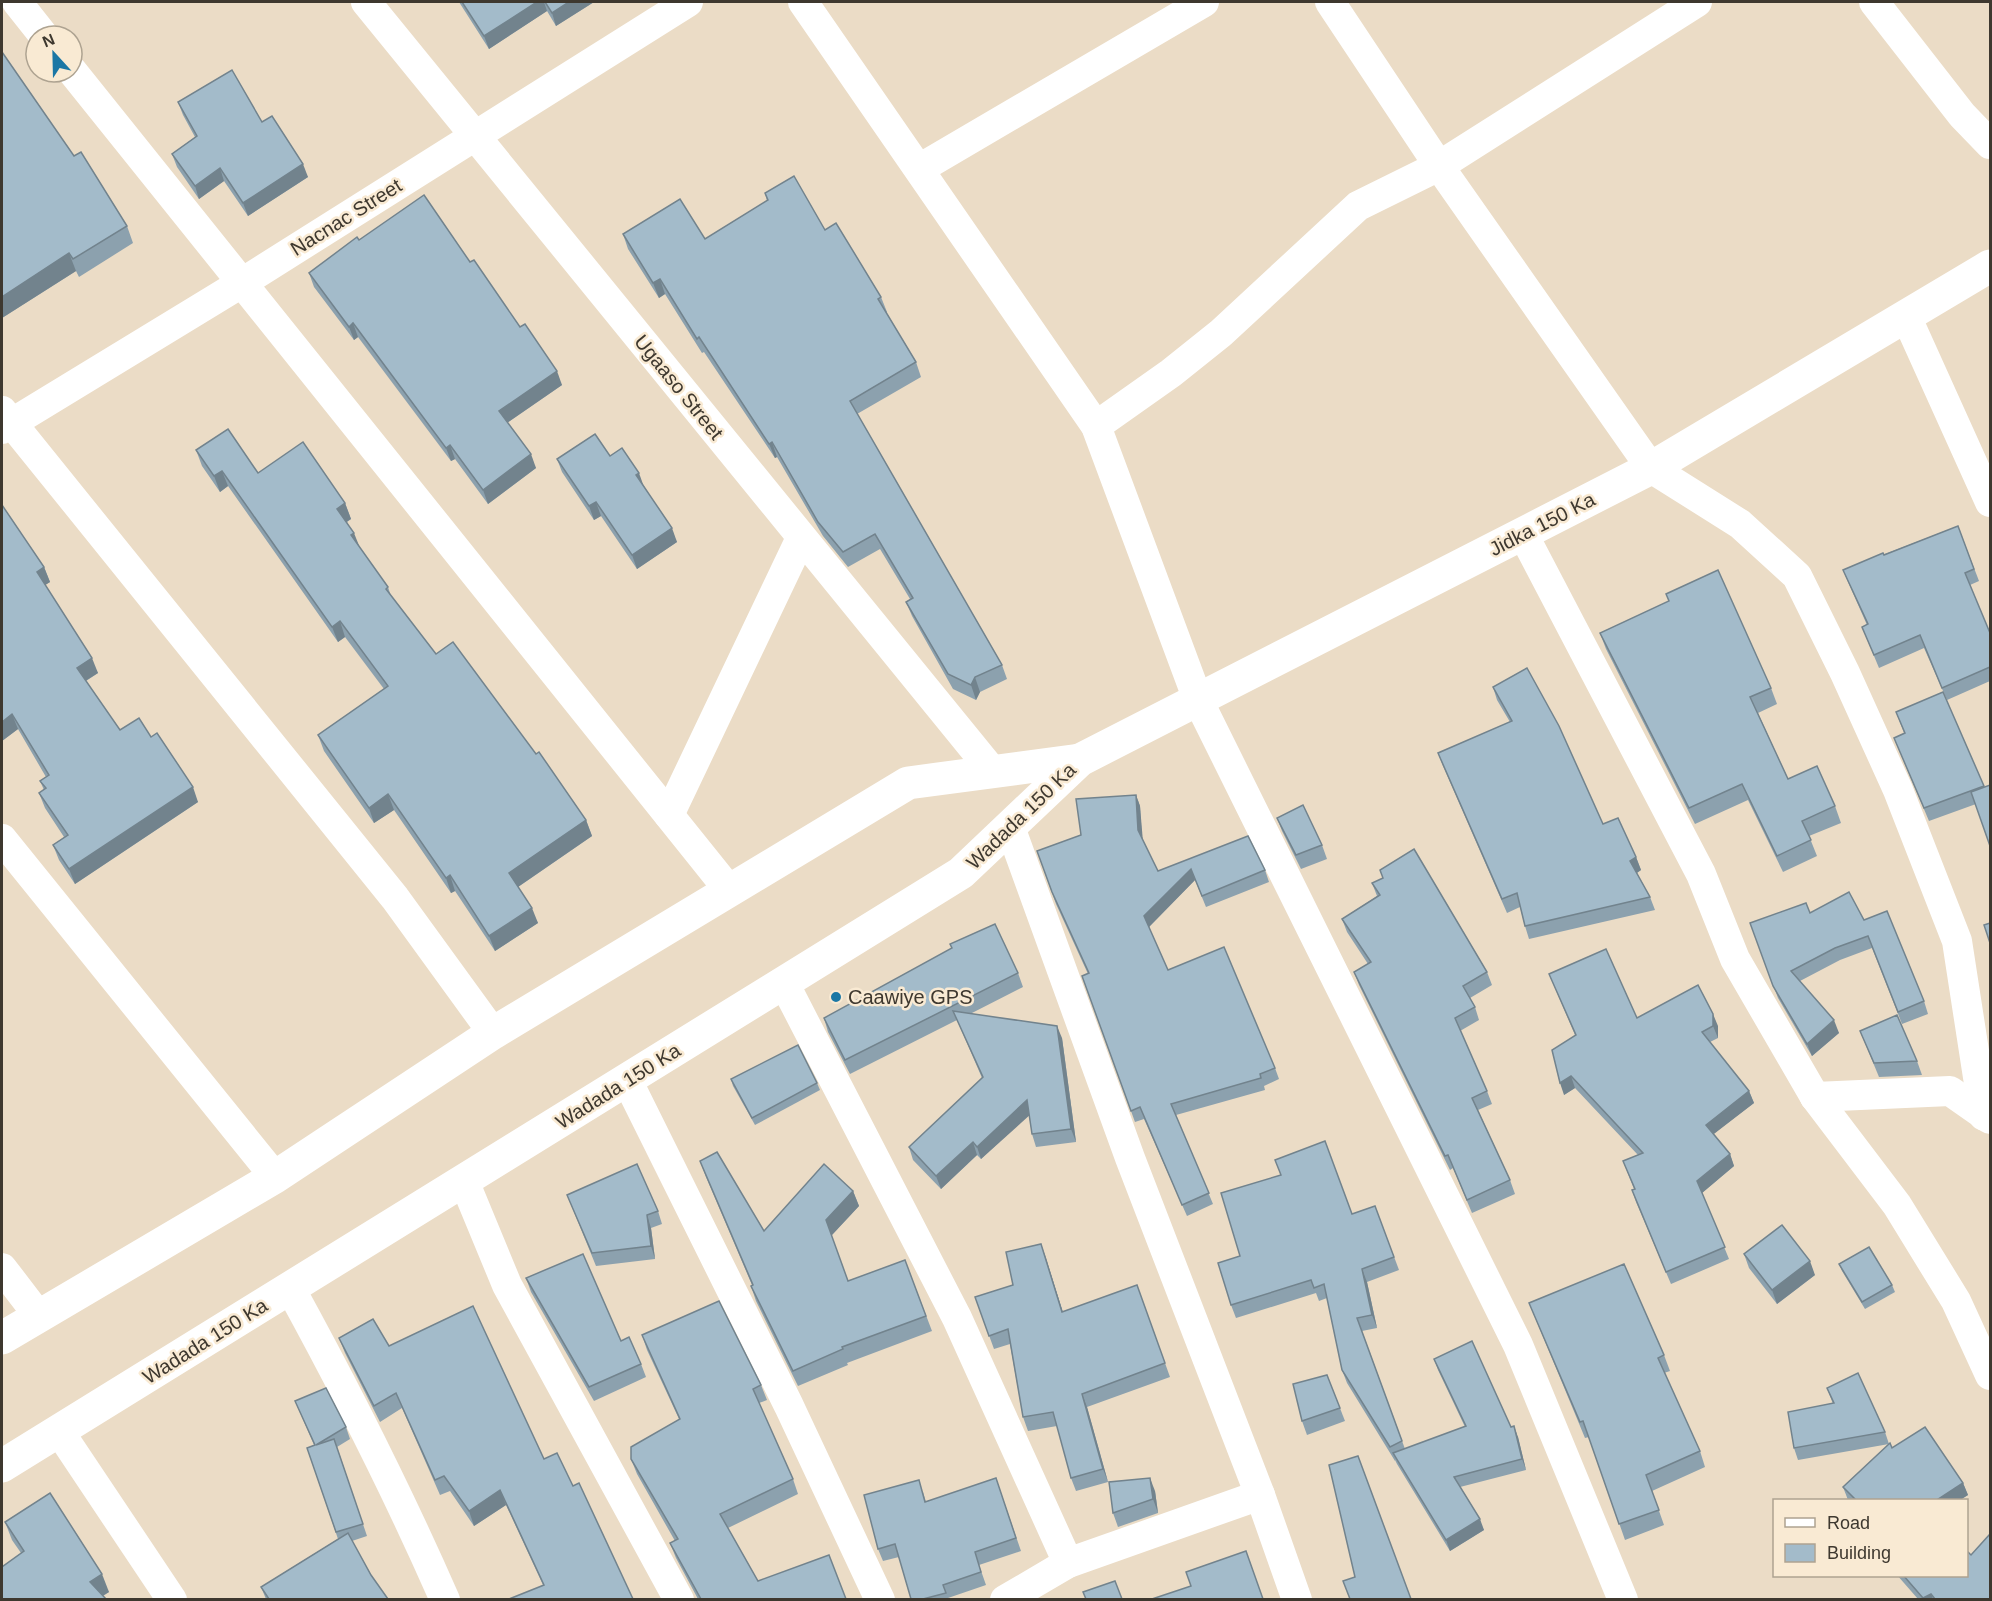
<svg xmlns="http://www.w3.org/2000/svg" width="1992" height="1601" viewBox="0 0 1992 1601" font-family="Arial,sans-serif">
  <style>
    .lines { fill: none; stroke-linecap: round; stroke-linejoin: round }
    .street { stroke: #fff; stroke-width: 30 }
    .secondary { stroke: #fff; stroke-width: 33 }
    .wall { fill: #8ca1ae }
    .shaded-wall { fill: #72838d }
    .building { fill: #a3bbca; stroke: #72838d; stroke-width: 1.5 }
    .poi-dot { fill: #1b77a5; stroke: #f9ead3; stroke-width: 2 }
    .labels { text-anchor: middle; stroke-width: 5; stroke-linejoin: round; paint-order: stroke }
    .street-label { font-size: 20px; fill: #3e382f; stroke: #f9ead3 }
    .poi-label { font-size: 20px; fill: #3e382f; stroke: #f9ead3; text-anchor: start }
  </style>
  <rect width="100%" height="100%" fill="#ebdcc6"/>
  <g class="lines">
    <g class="street">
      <polyline points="17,2 44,36"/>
      <polyline points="366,2 993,772"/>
      <polyline points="803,2 1096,426 1198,700 1518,1345 1623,1600"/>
      <polyline points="1330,2 1439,166 1651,468 1740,524 1797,576 1845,673 1898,790 1957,941 1984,1116"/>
      <polyline points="1874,2 1962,115 1990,144"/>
      <polyline points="72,71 729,890"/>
      <polyline points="919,169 1204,2"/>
      <polyline points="1906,316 1990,502"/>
      <polyline points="2,411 395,898 493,1033"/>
      <polyline points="1096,426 1171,373 1221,333 1358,206 1439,166 1697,2"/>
      <polyline points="2,429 240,284 688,2"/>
      <polyline points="1523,534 1701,874 1735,959 1815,1097 1897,1205 1956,1301 1990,1375"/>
      <polyline points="669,815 801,538"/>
      <polyline points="1010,827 1130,1158 1260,1495 1297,1600"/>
      <polyline points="2,839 275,1177"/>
      <polyline points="784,983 957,1318 1068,1563"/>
      <polyline points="627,1080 789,1406 880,1600"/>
      <polyline points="1815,1097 1950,1091 1990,1119"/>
      <polyline points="464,1181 507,1285 679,1600"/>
      <polyline points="2,1268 38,1315"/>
      <path d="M290 1288C346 1390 398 1493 445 1600"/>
      <polyline points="59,1431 172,1600"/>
      <polyline points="1005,1600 1068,1563 1260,1495"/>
    </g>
    <g class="secondary">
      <polyline points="2,1338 275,1177 493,1033 908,783 1080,760"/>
      <polyline points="2,1466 961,873 1080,760 1651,468 1990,266"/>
    </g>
  </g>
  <g class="wall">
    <polygon points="459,2 594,2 556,26 547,11 489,49"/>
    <polygon points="178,102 262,122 308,177 248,216 224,181 199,199 177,167 172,154 195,137 183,115"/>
    <polygon points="74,156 127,226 133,243 79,277 76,271 2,318"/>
    <polygon points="765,193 825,230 881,297 887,312 886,312 916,362 921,377 857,414 1002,665 1007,679 980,692 976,700 953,689 912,616 906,602 910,599 880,549 848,567 823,536 777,457 775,458 704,352 702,353 665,294 659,298 628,249 623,234 705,239 767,201"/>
    <polygon points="359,240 470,262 520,327 562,385 507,423 536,468 488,504 455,459 451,461 358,337 354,340 314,287 309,273"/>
    <polygon points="196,450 345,503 351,519 347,522 358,545 388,587 391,596 436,654 536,754 586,820 592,836 518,887 538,923 495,951 455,891 451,893 394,810 374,823 324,751 318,735 384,689 345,637 338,642 228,486 220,492 202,466"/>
    <polygon points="610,456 644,486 677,542 637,569 601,516 594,520 562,472 557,459"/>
    <polygon points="1958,526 1979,581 1970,585 1990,633 1990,681 1947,700 1924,648 1879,668 1862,627 1867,625 1848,582 1843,570"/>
    <polygon points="44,567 50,582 45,585 98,673 86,681 120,730 151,737 198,802 75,884 59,860 53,845 64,837 45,808 39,793 44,790 40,781 46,777 18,729 2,741"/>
    <polygon points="1666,594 1771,688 1777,704 1758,713 1788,779 1835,806 1841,823 1809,836 1817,856 1783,872 1748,800 1695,824 1606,649 1600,633 1669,601"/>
    <polygon points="1493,687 1603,824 1636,857 1641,870 1637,873 1650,897 1655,910 1529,939 1525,926 1520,907 1507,913 1443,766 1438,753 1510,722 1497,700"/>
    <polygon points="1896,712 1984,786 1984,788 1976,804 1929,821 1894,738 1904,733"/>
    <polygon points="1136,795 1140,806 1142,839 1158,871 1265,870 1269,882 1206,907 1195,880 1149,927 1168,970 1275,1068 1279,1079 1264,1086 1265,1090 1176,1115 1213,1204 1187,1216 1144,1119 1135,1122 1082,976 1088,974 1056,904 1037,851 1081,835"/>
    <polygon points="1277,818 1322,845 1327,859 1301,869 1282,831"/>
    <polygon points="1372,883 1487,972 1492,985 1470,998 1475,1007 1479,1020 1460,1031 1487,1091 1492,1104 1478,1110 1510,1180 1515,1194 1472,1213 1453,1168 1450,1170 1359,985 1354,972 1368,964 1347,932 1342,919 1377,896"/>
    <polygon points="1810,913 1864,920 1924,1001 1928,1014 1902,1024 1872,948 1840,960 1800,981 1839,1033 1812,1056 1778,998 1750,923"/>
    <polygon points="1018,973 1023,987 970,1014 1062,1038 1076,1142 1036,1147 1032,1134 1029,1115 981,1159 977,1155 941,1189 913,1160 909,1147 982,1078 957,1020 850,1074 828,1032 824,1018"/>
    <polygon points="1549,974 1637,1018 1718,1026 1718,1038 1710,1042 1749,1091 1754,1103 1713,1134 1730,1154 1734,1166 1702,1193 1729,1259 1671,1284 1636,1202 1632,1190 1634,1189 1623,1161 1638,1155 1575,1088 1564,1095 1575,1035"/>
    <polygon points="1860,1031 1917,1061 1922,1075 1879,1077"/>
    <polygon points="731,1079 817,1083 820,1090 755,1125 733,1086"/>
    <polygon points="700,1161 764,1231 853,1191 859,1206 831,1236 848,1281 905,1260 932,1331 847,1363 848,1365 798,1386 756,1301 751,1286 752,1285 706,1177"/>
    <polygon points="567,1195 658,1211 662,1224 651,1228 655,1259 596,1266"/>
    <polygon points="1375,1206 1399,1270 1367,1282 1377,1328 1362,1331 1405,1449 1465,1427 1438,1370 1434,1359 1511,1427 1518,1437 1526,1470 1460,1487 1484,1530 1450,1551 1397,1464 1395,1460 1395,1461 1347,1383 1342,1370 1327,1298 1319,1301 1316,1293 1236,1318 1231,1305 1240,1256"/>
    <polygon points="1041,1244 1063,1312 1137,1285 1170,1377 1087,1407 1108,1482 1076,1491 1071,1478 1057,1426 1028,1431 1023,1417 1010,1344 994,1349 975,1297 1013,1285"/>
    <polygon points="1744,1254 1815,1275 1777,1304 1749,1268"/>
    <polygon points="1839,1264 1892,1285 1895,1292 1865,1309 1842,1271"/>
    <polygon points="526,1278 621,1341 641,1364 646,1377 594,1401 531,1292"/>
    <polygon points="1529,1303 1664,1355 1670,1371 1664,1373 1700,1451 1705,1467 1652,1491 1664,1525 1625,1540 1589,1437 1585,1438"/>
    <polygon points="642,1335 761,1385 767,1400 759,1403 793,1479 798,1494 728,1528 758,1581 846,1599 698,1599 676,1558 670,1543 675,1541 637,1474 631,1459 679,1419 647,1350"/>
    <polygon points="339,1338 389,1346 544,1459 573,1486 633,1599 543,1585 506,1505 474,1526 450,1491 440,1495 402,1408 380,1422 345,1353"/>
    <polygon points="1327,1375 1345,1421 1307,1435 1302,1421"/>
    <polygon points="1827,1388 1885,1432 1889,1444 1892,1448 1963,1483 1968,1495 1960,1500 1848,1500 1843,1487 1889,1444 1798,1460 1794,1448 1833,1404"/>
    <polygon points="295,1401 346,1427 350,1439 337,1447 367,1536 352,1541 371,1575 388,1599 266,1599 261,1587 338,1539 307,1448 314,1445"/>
    <polygon points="996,1478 1021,1551 979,1565 986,1585 948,1598 948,1599 911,1599 899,1557 883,1561 878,1549 923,1492 926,1502"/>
    <polygon points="1155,1491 1158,1513 1118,1527 1113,1513"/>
    <polygon points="5,1522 109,1592 103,1596 21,1553 12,1540"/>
    <polygon points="1897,1575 1966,1575 1990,1599 1918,1599"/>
  </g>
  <g class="shaded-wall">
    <polygon points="537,2 544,2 547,11 489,49 484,36"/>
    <polygon points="569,2 594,2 556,26 552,13"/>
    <polygon points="303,164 308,177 248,216 243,203"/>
    <polygon points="220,168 224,181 199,199 195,186"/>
    <polygon points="69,253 76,271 2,318 2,297"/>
    <polygon points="660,279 665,294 659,298 653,283"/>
    <polygon points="353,323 358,337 354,340 349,327"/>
    <polygon points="557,371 562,385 504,425 499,411"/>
    <polygon points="772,442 777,457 775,458 769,444"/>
    <polygon points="450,445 455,459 451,461 446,448"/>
    <polygon points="531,454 536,468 488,504 483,490"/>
    <polygon points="222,471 228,486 220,492 214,476"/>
    <polygon points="639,473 644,487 636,475"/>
    <polygon points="596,502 601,516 594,520 589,506"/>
    <polygon points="345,503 351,519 343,524 337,509"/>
    <polygon points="672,528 677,542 637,569 632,555"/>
    <polygon points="354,533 360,548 351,535"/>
    <polygon points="44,567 50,582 42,587 37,572"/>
    <polygon points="340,621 345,637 338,642 332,627"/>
    <polygon points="92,658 98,673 82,683 77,668"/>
    <polygon points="975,677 980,692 976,700 971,685"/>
    <polygon points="12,714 18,729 2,741 2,722"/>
    <polygon points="193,787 198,802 75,884 69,869"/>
    <polygon points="388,794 394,810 374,823 369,808"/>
    <polygon points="1136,795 1140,806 1143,842 1138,830"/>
    <polygon points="586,820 592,836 515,889 509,873"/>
    <polygon points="1636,857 1641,870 1635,874 1630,861"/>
    <polygon points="1191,869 1195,880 1148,928 1144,916"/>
    <polygon points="450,875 455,891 451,893 446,878"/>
    <polygon points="532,908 538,923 495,951 489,936"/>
    <polygon points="1713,1014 1718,1026 1718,1038 1713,1026"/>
    <polygon points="1834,1020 1839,1033 1812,1056 1807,1044"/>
    <polygon points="1057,1026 1062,1038 1076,1142 1071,1129"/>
    <polygon points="1571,1076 1575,1088 1564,1095 1560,1083"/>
    <polygon points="1749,1091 1754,1103 1710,1137 1706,1125"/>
    <polygon points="1027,1100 1032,1113 981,1159 977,1147"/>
    <polygon points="973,1142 977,1155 941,1189 936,1176"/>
    <polygon points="1730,1154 1734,1166 1702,1193 1697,1181"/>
    <polygon points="853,1191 859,1206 831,1236 826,1220"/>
    <polygon points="647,1215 651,1228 655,1259 651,1246"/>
    <polygon points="1041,1244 1046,1258 1067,1326 1062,1312"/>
    <polygon points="1810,1261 1815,1275 1777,1304 1772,1290"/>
    <polygon points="1362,1269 1367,1282 1377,1328 1372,1315"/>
    <polygon points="1082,1394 1087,1407 1108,1482 1103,1469"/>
    <polygon points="1514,1426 1518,1437 1526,1470 1522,1459"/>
    <polygon points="1150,1478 1155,1491 1158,1513 1153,1499"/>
    <polygon points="1963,1483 1968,1495 1960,1500 1937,1500"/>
    <polygon points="500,1490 506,1505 474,1526 469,1511"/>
    <polygon points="1480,1519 1484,1530 1450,1551 1446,1540"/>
    <polygon points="102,1574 109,1592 97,1599 90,1582"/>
    <polygon points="1931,1594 1933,1599 1923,1599 1923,1598"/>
  </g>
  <g class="building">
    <polygon points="462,2 537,2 484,36"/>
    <polygon points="545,2 569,2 552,13"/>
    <polygon points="2,52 74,156 81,152 127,226 73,259 69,253 2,297"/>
    <polygon points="232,70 262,122 272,116 303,164 243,203 220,168 195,186 172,154 197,136 178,102"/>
    <polygon points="794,176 825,230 836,223 881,297 878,299 916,362 850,401 1002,665 975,677 971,685 948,674 906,602 913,598 875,534 843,552 818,522 772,442 769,444 699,337 697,339 660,279 653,283 623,234 680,199 705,239 768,200 765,193"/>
    <polygon points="424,195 470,262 474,260 520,327 525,324 557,371 499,411 531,454 483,490 450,445 446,448 353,323 349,327 309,273 357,237 359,240"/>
    <polygon points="228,429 258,473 303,442 345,503 337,509 354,533 351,535 388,587 386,589 436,654 453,642 536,754 539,752 586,820 509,873 532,908 489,936 450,875 446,878 388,794 369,808 318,735 388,686 340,621 332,627 222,471 214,476 196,450"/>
    <polygon points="595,434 610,456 622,448 639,473 636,475 672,528 632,555 596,502 589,506 557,459"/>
    <polygon points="2,505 44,567 37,572 92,658 77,668 120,730 139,718 151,737 157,733 193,787 69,869 53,845 68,835 39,793 46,788 40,781 49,775 12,714 2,722"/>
    <polygon points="1958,526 1974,569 1965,573 1990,633 1990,667 1942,688 1920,635 1874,655 1862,627 1868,624 1843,570 1883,553 1884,555"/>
    <polygon points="1718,570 1771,688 1750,697 1788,779 1817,766 1835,806 1802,821 1811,840 1777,856 1742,784 1689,808 1600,633 1669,601 1666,594"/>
    <polygon points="1527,668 1559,726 1603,824 1618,818 1636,857 1630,861 1650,897 1525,926 1517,893 1502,899 1438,753 1512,721 1493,687"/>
    <polygon points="1943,692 1984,786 1924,808 1894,738 1905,733 1896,712"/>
    <polygon points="1990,785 1990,846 1971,792"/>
    <polygon points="1136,795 1138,830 1158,871 1248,836 1265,870 1202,896 1191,869 1144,916 1168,970 1224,947 1275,1068 1260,1074 1261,1078 1171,1104 1209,1193 1182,1205 1140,1107 1131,1111 1082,976 1089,973 1052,892 1037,851 1081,835 1076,799"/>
    <polygon points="1303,805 1322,845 1296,855 1277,818"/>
    <polygon points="1414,849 1487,972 1463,986 1475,1007 1455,1018 1487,1091 1472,1098 1510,1180 1467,1200 1448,1155 1445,1156 1354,972 1371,962 1342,919 1380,895 1372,883 1383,878 1380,870"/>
    <polygon points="1849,892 1864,920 1887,911 1924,1001 1898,1012 1868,936 1835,948 1791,971 1834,1020 1807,1044 1773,986 1750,923 1806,903 1810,913"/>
    <polygon points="1990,923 1990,943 1984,925"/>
    <polygon points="995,924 1018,973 845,1060 824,1018 952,948 950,944"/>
    <polygon points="1606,949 1637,1018 1698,985 1713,1014 1713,1026 1702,1032 1749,1091 1706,1125 1730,1154 1697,1181 1725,1247 1666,1272 1632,1190 1635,1189 1623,1161 1643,1153 1571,1076 1560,1083 1552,1050 1576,1035 1549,974"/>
    <polygon points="953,1011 1057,1026 1071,1129 1032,1134 1027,1100 977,1147 973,1142 936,1176 909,1147 983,1077"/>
    <polygon points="1897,1015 1917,1061 1874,1063 1860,1031"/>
    <polygon points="798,1045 817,1083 752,1118 731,1079"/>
    <polygon points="1325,1141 1352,1214 1375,1206 1394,1257 1362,1269 1372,1315 1357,1318 1402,1441 1390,1447 1342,1370 1324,1284 1314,1288 1311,1280 1231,1305 1218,1263 1240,1256 1221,1193 1281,1175 1275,1160"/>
    <polygon points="717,1152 764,1231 824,1164 853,1191 826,1220 848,1281 905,1260 926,1316 842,1347 843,1349 793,1371 751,1286 753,1285 700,1161"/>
    <polygon points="637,1164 658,1211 647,1215 651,1246 592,1253 567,1195"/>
    <polygon points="1782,1225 1810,1261 1772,1290 1744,1254"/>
    <polygon points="1041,1244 1062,1312 1137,1285 1165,1363 1082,1394 1103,1469 1071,1478 1053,1412 1023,1417 1008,1329 989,1336 975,1297 1013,1285 1006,1252"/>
    <polygon points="1869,1247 1892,1285 1862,1302 1839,1264"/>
    <polygon points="583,1254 621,1341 629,1337 641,1364 589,1387 526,1278"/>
    <polygon points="1624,1264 1664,1355 1658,1358 1700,1451 1646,1475 1659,1510 1619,1524 1583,1421 1580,1422 1529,1303"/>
    <polygon points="719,1301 761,1385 753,1389 793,1479 720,1514 758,1581 829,1555 846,1599 701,1599 670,1543 678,1539 631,1459 631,1447 680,1419 642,1335"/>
    <polygon points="473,1306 544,1459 557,1453 573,1486 579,1483 633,1599 509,1599 544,1585 500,1490 469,1511 444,1476 435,1480 396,1393 374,1406 339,1338 373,1319 389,1346"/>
    <polygon points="1472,1341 1511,1427 1514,1426 1522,1459 1454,1477 1480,1519 1446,1540 1393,1453 1466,1426 1434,1359"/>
    <polygon points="1858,1373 1885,1432 1794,1448 1788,1412 1834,1403 1827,1388"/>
    <polygon points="1327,1375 1340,1408 1302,1421 1293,1384"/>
    <polygon points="326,1388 346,1427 316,1445 334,1439 363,1524 336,1532 307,1448 315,1445 295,1401"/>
    <polygon points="1925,1427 1963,1483 1937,1500 1856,1500 1843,1487 1890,1443 1892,1448"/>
    <polygon points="1358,1456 1411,1599 1350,1599 1343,1581 1355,1577 1329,1465"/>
    <polygon points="996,1478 1016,1538 975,1552 981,1572 943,1585 946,1593 923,1599 911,1599 895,1544 878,1549 864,1495 919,1480 925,1502"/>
    <polygon points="1150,1478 1153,1499 1113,1513 1109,1482"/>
    <polygon points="50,1493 102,1574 90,1582 106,1599 2,1599 2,1567 24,1551 5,1522"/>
    <polygon points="348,1533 371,1575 388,1599 269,1599 261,1587"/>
    <polygon points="1990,1534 1990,1599 1935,1599 1931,1594 1923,1598 1903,1575 1966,1575 1966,1550 1971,1555"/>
    <polygon points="1246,1551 1263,1599 1152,1599 1191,1586 1186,1572"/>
    <polygon points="1115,1581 1122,1599 1086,1599 1083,1592"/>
  </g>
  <circle class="poi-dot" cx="836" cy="997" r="6"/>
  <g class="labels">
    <g class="street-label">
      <text transform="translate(346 217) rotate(-32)" y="7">Nacnac Street</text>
      <text transform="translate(679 387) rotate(51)" y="7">Ugaaso Street</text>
      <text transform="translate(1542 524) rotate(-27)" y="7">Jidka 150 Ka</text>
      <text transform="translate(1021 816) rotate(-44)" y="7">Wadada 150 Ka</text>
      <text transform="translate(618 1086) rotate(-32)" y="7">Wadada 150 Ka</text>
      <text transform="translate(205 1341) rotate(-32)" y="7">Wadada 150 Ka</text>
    </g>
    <g class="poi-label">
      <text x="848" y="1004">Caawiye GPS</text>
    </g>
  </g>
  <rect width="1992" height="1601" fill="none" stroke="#3e382f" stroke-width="6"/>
  <rect x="1773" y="1499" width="195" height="78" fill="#f9ead3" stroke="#aea391" stroke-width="1.5"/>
  <rect x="1785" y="1518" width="30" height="9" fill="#ffffff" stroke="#aea391" stroke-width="1.5"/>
  <text x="1827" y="1529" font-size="18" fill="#3e382f">Road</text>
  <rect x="1785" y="1544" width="30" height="18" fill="#a3bbca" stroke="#aea391" stroke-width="1.5"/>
  <text x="1827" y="1559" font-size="18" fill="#3e382f">Building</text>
  <g transform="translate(54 54) rotate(338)"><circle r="28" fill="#f9ead3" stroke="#aea391" stroke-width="1.5"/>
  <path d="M0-4.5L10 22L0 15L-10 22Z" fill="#1b77a5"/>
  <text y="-9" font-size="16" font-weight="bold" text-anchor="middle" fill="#3e382f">N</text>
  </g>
</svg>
